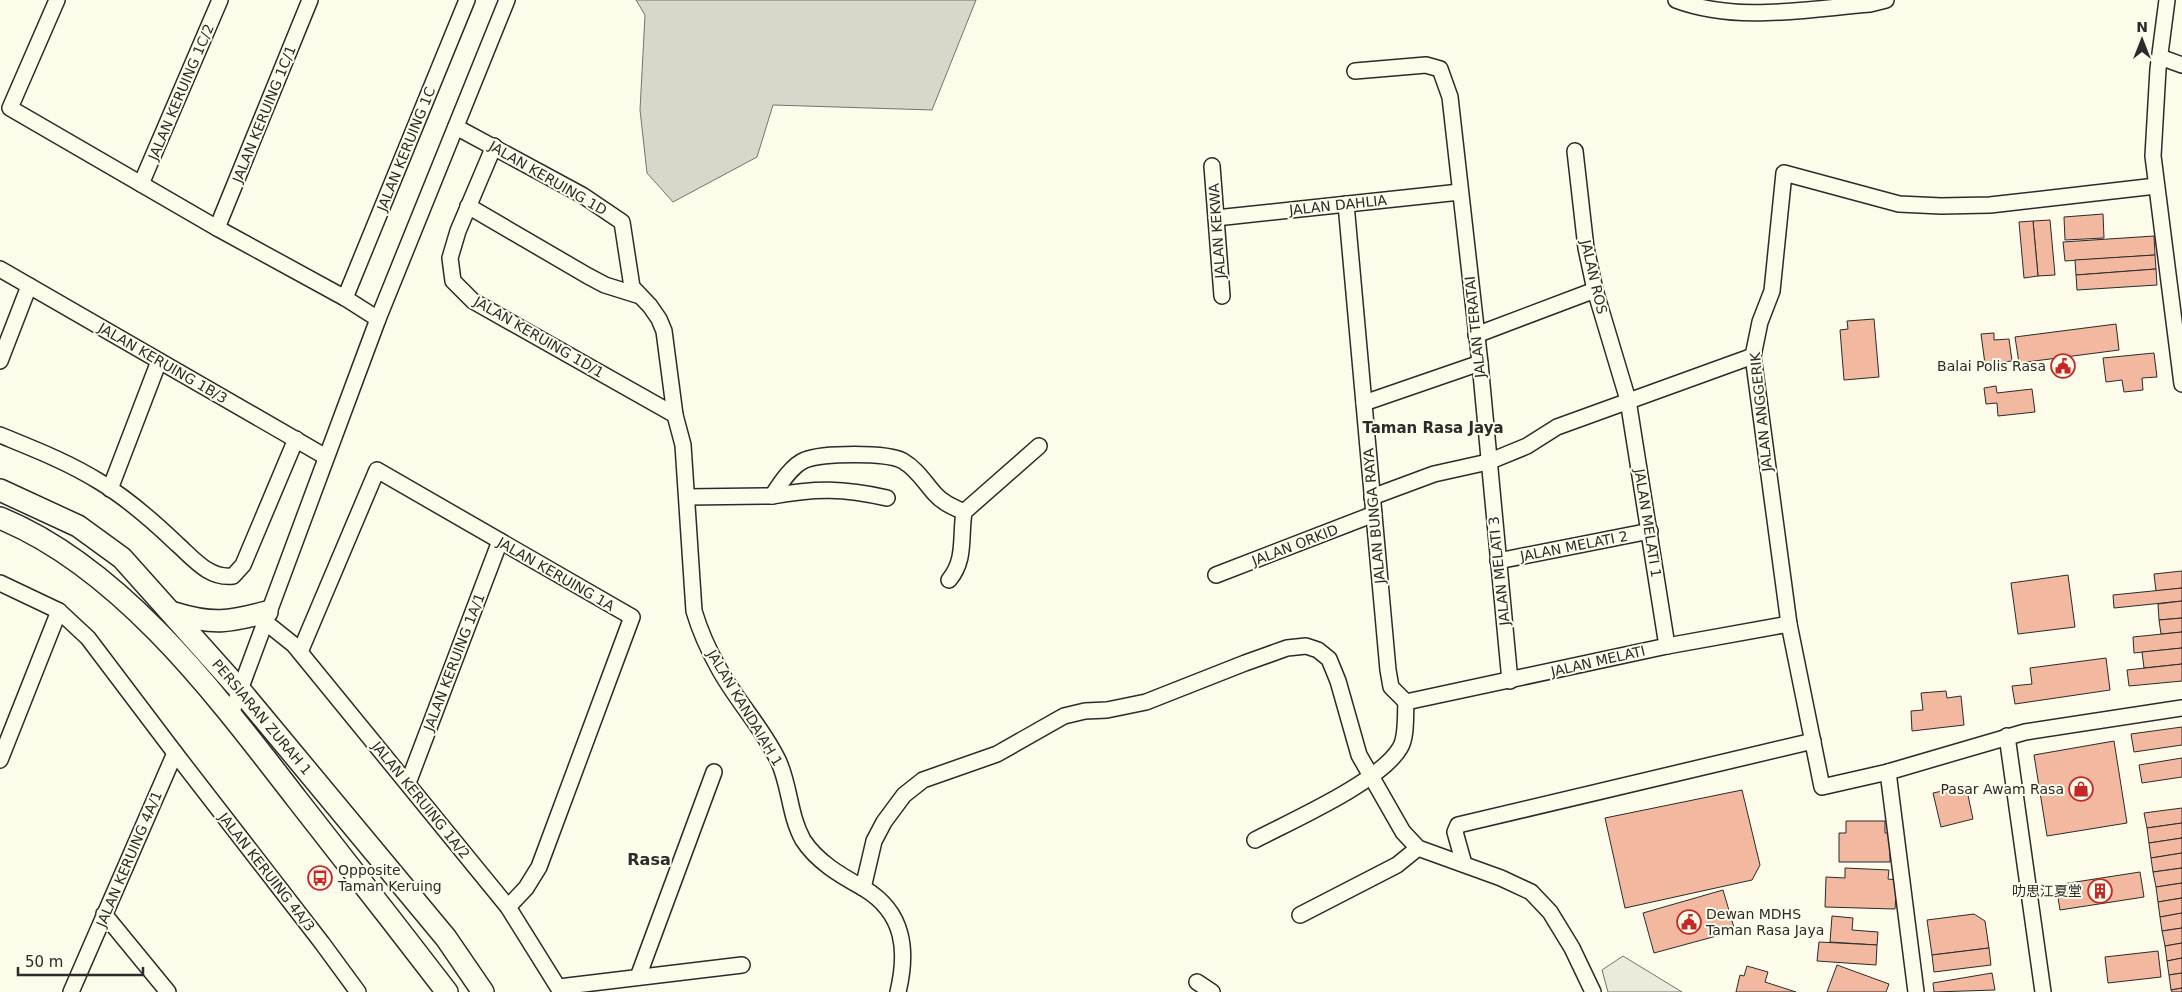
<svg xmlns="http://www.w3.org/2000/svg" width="2182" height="992" viewBox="0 0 2182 992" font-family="'DejaVu Sans','Noto Sans SC',sans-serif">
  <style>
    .parking { fill: #eceadb; stroke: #74746e }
    .water { fill: #d8d7c9; stroke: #74746e }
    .building { fill: #f2b8a0; stroke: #2b2b2b }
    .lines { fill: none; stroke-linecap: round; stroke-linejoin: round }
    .minor-casing { stroke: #2b2b2b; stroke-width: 18 }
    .secondary-casing { stroke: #2b2b2b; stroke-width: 24 }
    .minor { stroke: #fdfbea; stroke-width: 15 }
    .secondary { stroke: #fdfbea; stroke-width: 21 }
    .labels { text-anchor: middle; stroke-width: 4; stroke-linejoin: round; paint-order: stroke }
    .street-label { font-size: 14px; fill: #2b2b2b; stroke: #fdfbea }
    .poi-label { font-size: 14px; fill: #2b2b2b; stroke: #fdfbea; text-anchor: end }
    .neighbourhood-label { font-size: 15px; font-weight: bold; fill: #2b2b2b; stroke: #fdfbea }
    .quarter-label { font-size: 16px; font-weight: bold; fill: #2b2b2b; stroke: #fdfbea }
  </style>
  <rect width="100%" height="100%" fill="#fdfbea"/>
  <polygon class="parking" points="1623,956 1682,992 1608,992 1602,970"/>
  <polygon class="water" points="636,0 976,0 932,110 773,105 757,157 673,202 647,173 640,110 645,15"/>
  <g class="building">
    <polygon points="2103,214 2104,238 2065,240 2064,217"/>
    <polygon points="2050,220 2055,275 2038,276 2033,221"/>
    <polygon points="2033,221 2038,276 2024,278 2019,222"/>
    <polygon points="2154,236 2155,255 2065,261 2063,242"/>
    <polygon points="2155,255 2156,269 2076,275 2075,260"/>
    <polygon points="2156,269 2157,285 2077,290 2076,275"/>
    <polygon points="1874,319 1879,377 1844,380 1840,330 1848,329 1847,321"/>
    <polygon points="2116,324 2119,350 2019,363 2015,337"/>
    <polygon points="1994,333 1994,340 2009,339 2012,361 1985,364 1981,334"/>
    <polygon points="2154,353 2157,377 2142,378 2143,390 2124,392 2122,380 2106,382 2103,358"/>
    <polygon points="1996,386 1997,393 2032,389 2035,412 1998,416 1997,403 1986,404 1984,388"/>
    <polygon points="2182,571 2182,588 2156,591 2154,574"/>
    <polygon points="2068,575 2075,627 2018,634 2011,583"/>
    <polygon points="2182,588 2182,601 2114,608 2113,595"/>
    <polygon points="2182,601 2182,618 2159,620 2158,604"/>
    <polygon points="2182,618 2182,632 2161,634 2159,620"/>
    <polygon points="2182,632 2182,648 2134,653 2133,637"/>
    <polygon points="2182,648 2182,664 2144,668 2142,652"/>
    <polygon points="2106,658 2110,690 2015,704 2012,686 2032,684 2030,668"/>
    <polygon points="2182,664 2182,681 2129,686 2127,670"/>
    <polygon points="1946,691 1947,698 1961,696 1964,725 1912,731 1911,711 1923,710 1921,693"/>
    <polygon points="2182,727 2182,745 2134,752 2131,734"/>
    <polygon points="2114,741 2127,823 2047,836 2034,755"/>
    <polygon points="2182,758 2182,777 2142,783 2139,765"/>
    <polygon points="1966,786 1973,819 1941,827 1933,793"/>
    <polygon points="1742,790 1760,865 1752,880 1625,908 1605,818"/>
    <polygon points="2182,808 2182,823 2147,828 2144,813"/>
    <polygon points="1846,821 1885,821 1885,833 1890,833 1890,862 1839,862 1839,833 1846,833"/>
    <polygon points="2182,823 2182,838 2149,843 2147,828"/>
    <polygon points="2182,838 2182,853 2151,858 2149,843"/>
    <polygon points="2182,853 2182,868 2153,872 2151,858"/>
    <polygon points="1845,868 1889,870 1888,879 1897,880 1895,909 1825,907 1826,877 1845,878"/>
    <polygon points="2182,868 2182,883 2156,887 2153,872"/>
    <polygon points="2140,872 2144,897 2060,910 2056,885"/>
    <polygon points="2182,883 2182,898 2158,902 2156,887"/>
    <polygon points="1723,890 1735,931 1654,953 1643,913"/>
    <polygon points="2182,898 2182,913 2160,917 2158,902"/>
    <polygon points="2182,913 2182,928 2162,931 2160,917"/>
    <polygon points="1974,914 1985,921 1989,948 1932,955 1927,920"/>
    <polygon points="1832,916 1853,918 1852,930 1878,932 1877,945 1830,942"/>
    <polygon points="2182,928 2182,943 2165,946 2162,931"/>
    <polygon points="1819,942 1877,945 1876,965 1817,961"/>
    <polygon points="2182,943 2182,958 2167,961 2165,946"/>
    <polygon points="1989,948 1991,965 1934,972 1932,955"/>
    <polygon points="2158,951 2161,977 2108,983 2105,957"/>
    <polygon points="2182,958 2182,973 2169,975 2167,961"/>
    <polygon points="1837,965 1889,984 1886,992 1827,992"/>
    <polygon points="1747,966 1768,972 1765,982 1796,992 1736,992 1740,975 1744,976"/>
    <polygon points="1992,973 1995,990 1934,992 1933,983"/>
    <polygon points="2182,973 2182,988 2171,990 2169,975"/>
    <polygon points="2182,988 2182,992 2172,992 2171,990"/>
  </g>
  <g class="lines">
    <g class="minor-casing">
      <g id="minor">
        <polyline points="57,0 10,108 217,228 345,298 378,319"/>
        <path d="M1676 0C1737 23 1807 9 1870 4L1886 0"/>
        <polyline points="2167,0 2158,69 2153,156 2182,384"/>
        <polyline points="2160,57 2182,65"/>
        <polyline points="1355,71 1426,65 1440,69 1450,97 1480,363 1510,681"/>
        <path d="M456 127 582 195 622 222 632 287 650 306 659 319 664 331 675 415 683 445 694 611C700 631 708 649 718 667 735 699 762 727 778 760 790 785 789 815 803 840 818 863 842 876 865 889 904 913 908 950 898 992"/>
        <polyline points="494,146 458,231 450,258 453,281 473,301 675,415"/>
        <polyline points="1575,151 1586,248 1595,290 1628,400 1667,646"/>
        <polyline points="1212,166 1222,296"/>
        <polyline points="141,184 220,0"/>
        <polyline points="2156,186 1990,205 1941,206 1899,204 1784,173 1772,291 1760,322 1753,356 1789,624 1822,787 1888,772 2025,732 2182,708"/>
        <polyline points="1346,204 1388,670 1391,687 1406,702"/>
        <polyline points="468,206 588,276 605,285 637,295"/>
        <polyline points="1216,218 1460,192"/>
        <polyline points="217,228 310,0"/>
        <polyline points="0,269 326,457"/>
        <polyline points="345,298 467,0"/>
        <polyline points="1476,335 1595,290"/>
        <polyline points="0,361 29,286"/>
        <polyline points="1364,403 1480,363"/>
        <path d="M0 435C34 449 68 462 100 482 128 499 153 521 177 544 194 559 209 579 233 576L243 565 296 439"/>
        <polyline points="110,489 159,361"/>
        <path d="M772 496C816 488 843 488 887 498"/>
        <path d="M687 497 772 496C780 484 792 465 805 460 822 453 887 452 903 461 917 469 925 483 935 494 943 503 953 507 964 512"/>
        <polyline points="1372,497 1434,474 1488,462 1527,446 1557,427 1753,356"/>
        <polyline points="1498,561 1650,531"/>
        <polyline points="1216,575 1374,514"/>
        <path d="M949 580C966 560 960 537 964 512L1039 446"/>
        <polyline points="0,583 59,611 88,638 175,753 322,943 358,992"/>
        <polyline points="264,621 294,645 508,907 561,992"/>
        <polyline points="300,652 377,470 632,617 539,867 526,888 508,907"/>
        <polyline points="1406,702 1667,646 1789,624"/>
        <polyline points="231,714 378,319 507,0"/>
        <polyline points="2007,736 2043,992"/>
        <polyline points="0,760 59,611"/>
        <polyline points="1888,772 1916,992"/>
        <polyline points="408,783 500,541"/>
        <path d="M1255 840C1291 821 1380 782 1400 748 1407 737 1405 715 1406 702"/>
        <polyline points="1464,864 1455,832 1458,825 1813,741"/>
        <polyline points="863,888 874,841 884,822 904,795 923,780 997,754 1064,716 1085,711 1107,710 1146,702 1245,663 1287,648 1306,646 1318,650 1329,659 1338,681 1359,755 1403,832 1418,848 1501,878 1531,892 1550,912 1572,948 1593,992"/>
        <polyline points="104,914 168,992"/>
        <polyline points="1300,915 1397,865 1418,848"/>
        <polyline points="638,977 714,772"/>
        <polyline points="1197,982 1212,992"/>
        <polyline points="559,987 742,965"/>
        <polyline points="71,992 175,753"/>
      </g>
    </g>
    <g class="secondary-casing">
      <g id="secondary">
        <polyline points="0,490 78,526 122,558 240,690 446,938 483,992"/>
        <path d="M0 518C122 568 217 696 296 798 347 863 397 927 447 992"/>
        <path d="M174 613C213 625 229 622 267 612"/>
      </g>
    </g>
    <use href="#minor" class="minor"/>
    <use href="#secondary" class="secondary"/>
  </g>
  <defs>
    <g id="civic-ring" transform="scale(1.25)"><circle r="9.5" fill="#fdfbea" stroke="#c62828" stroke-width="1.5"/><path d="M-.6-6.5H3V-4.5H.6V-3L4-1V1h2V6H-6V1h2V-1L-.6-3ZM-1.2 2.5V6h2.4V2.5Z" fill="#c62828"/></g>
    <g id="shop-ring" transform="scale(1.25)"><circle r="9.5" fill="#fdfbea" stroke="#c62828" stroke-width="1.5"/><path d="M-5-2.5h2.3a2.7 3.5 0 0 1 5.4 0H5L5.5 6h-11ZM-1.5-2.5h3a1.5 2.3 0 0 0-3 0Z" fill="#c62828"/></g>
    <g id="bus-ring" transform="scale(1.25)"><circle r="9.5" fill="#fdfbea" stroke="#c62828" stroke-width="1.5"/><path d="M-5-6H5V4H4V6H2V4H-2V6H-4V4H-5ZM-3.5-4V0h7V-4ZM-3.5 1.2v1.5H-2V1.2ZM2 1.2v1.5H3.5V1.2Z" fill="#c62828"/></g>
    <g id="building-ring" transform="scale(1.25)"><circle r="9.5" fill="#fdfbea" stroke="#c62828" stroke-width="1.5"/><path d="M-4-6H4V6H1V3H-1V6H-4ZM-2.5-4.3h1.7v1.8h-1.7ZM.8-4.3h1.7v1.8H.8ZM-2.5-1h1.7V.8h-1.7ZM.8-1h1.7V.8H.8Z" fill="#c62828"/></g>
  </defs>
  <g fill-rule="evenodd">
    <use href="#civic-ring" x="2063" y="366"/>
    <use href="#shop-ring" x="2081" y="789"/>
    <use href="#bus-ring" x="320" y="878"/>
    <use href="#building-ring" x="2100" y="891"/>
    <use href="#civic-ring" x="1689" y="922"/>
  </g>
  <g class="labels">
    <g class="street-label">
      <text transform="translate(181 92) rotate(-67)" y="5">JALAN KERUING 1C/2</text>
      <text transform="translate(264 114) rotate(-68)" y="5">JALAN KERUING 1C/1</text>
      <text transform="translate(406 149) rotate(-68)" y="5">JALAN KERUING 1C</text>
      <text transform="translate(548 178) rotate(30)" y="5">JALAN KERUING 1D</text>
      <text transform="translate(1338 205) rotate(-6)" y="5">JALAN DAHLIA</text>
      <text transform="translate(1217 231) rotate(-94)" y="5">JALAN KEKWA</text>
      <text transform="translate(1594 277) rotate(77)" y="5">JALAN ROS</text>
      <text transform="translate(1475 327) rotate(-96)" y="5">JALAN TERATAI</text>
      <text transform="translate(539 337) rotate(30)" y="5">JALAN KERUING 1D/1</text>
      <text transform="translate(163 363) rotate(30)" y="5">JALAN KERUING 1B/3</text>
      <text transform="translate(1761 412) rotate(-96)" y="5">JALAN ANGGERIK</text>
      <text transform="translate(1374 516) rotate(-95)" y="5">JALAN BUNGA RAYA</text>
      <text transform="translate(1648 523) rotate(81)" y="5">JALAN MELATI 1</text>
      <text transform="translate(1295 545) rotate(-21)" y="5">JALAN ORKID</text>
      <text transform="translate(1574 546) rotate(-11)" y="5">JALAN MELATI 2</text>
      <text transform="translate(1499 571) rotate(-96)" y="5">JALAN MELATI 3</text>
      <text transform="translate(556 574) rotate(30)" y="5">JALAN KERUING 1A</text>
      <text transform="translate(1598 661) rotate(-13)" y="5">JALAN MELATI</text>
      <text transform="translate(454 662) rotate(-69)" y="5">JALAN KERUING 1A/1</text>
      <text transform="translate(745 708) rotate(59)" y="5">JALAN KANDAIAH 1</text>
      <text transform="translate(262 717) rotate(50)" y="5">PERSIARAN ZURAH 1</text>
      <text transform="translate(421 800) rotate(51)" y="5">JALAN KERUING 1A/2</text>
      <text transform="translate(129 859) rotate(-67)" y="5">JALAN KERUING 4A/1</text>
      <text transform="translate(267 872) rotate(52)" y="5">JALAN KERUING 4A/3</text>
    </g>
    <g class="poi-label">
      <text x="2046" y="371">Balai Polis Rasa</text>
      <text x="2064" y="794">Pasar Awam Rasa</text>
      <text x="338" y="875" text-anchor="start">Opposite<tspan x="338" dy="16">Taman Keruing</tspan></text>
      <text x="2082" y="896">叻思江夏堂</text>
      <text x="1706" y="919" text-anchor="start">Dewan MDHS<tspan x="1706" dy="16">Taman Rasa Jaya</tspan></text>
    </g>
    <g class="neighbourhood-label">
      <text x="1433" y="433">Taman Rasa Jaya</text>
    </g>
    <g class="quarter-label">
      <text x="649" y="865">Rasa</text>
    </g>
  </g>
  <g transform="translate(2142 40)" stroke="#fdfbea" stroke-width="4" paint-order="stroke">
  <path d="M0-4L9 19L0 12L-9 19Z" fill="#2b2b2b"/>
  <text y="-8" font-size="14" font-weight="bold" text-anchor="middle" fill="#2b2b2b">N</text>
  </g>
  <path d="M18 967v8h125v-8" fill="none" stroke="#2b2b2b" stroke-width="2.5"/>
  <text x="25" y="967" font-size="15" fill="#2b2b2b" stroke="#fdfbea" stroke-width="4" paint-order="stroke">50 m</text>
</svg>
